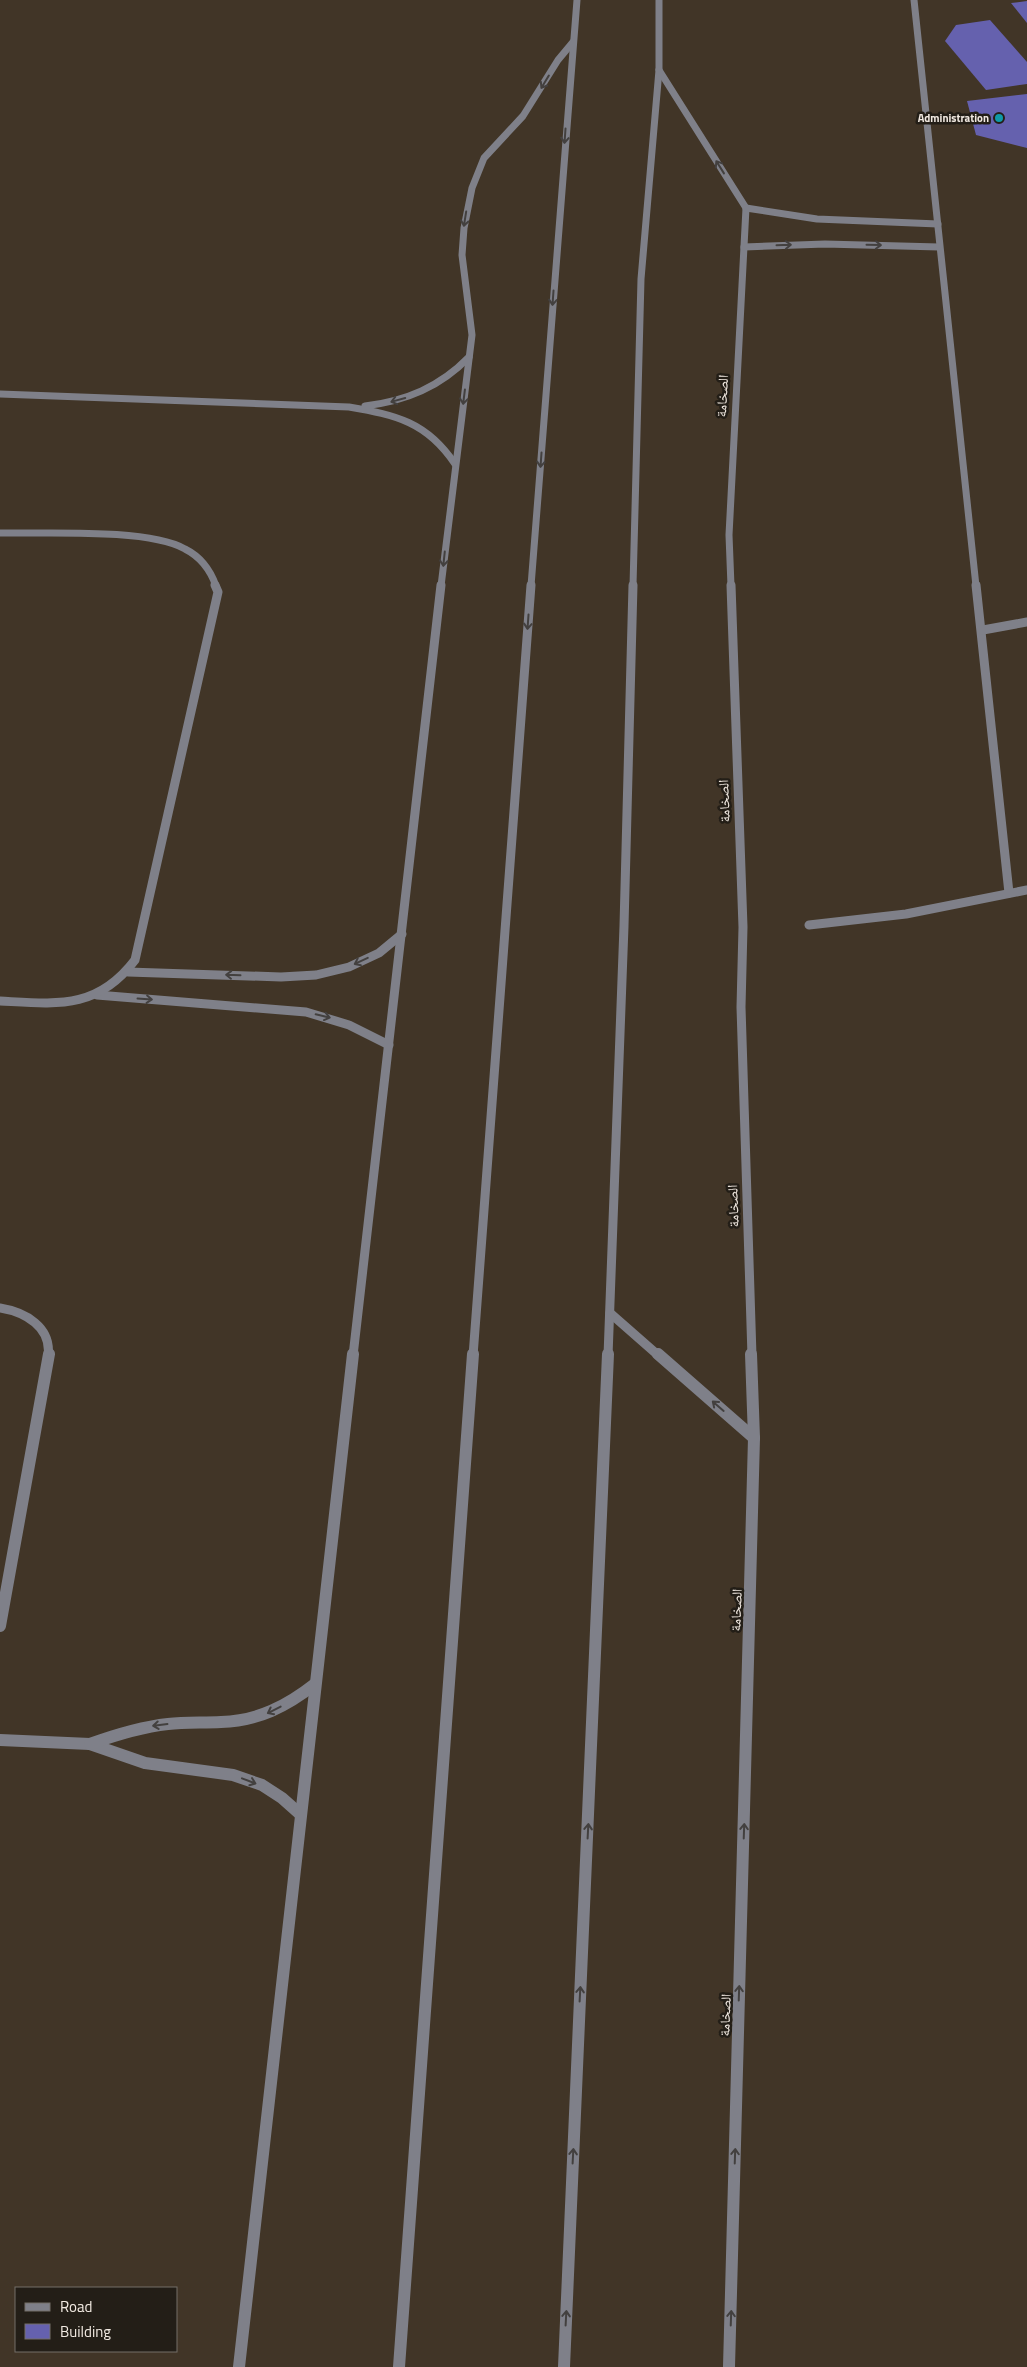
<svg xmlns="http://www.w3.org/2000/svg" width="1027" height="2367" viewBox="0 0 1027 2367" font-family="'Titillium Web','Noto Naskh Arabic',sans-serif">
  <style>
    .building { fill: #6561ae }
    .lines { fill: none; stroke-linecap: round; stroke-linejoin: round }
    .minor-far2 { stroke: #7f8089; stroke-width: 7 }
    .minor-far1 { stroke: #7f8089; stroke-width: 9 }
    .minor { stroke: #7f8089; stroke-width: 12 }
    .oneway { stroke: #43403f }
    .culture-dot { fill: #0f9aa8; stroke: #231e17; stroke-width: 2 }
    .labels { text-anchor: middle; stroke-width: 5; stroke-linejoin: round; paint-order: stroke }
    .far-poi-label { font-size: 11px; font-weight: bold; fill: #f1e9e1; stroke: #231e17; text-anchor: end }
    .street-label { font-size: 14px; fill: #f1e9e1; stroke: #231e17 }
  </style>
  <rect width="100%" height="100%" fill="#413527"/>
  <g class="building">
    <polygon points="1027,1 1027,23 1011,3"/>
    <polygon points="990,20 1027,62 1027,84 986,90 945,41 956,25"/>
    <polygon points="1027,94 1027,148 976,135 967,101"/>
  </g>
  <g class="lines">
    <g class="minor-far2">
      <polyline points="914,0 976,586"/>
      <polyline points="659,70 746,208 729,535 731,586"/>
      <polyline points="746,208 817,219 938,224"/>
      <polyline points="744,247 825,244 939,247"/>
      <path d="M0 394 349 407C396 415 427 422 455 464"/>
      <path d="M365 406C406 401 440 387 469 357"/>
      <path d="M0 533C45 534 148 528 185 549 201 557 210 569 216 586"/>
      <polyline points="441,586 472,335 462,255 464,228 472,188 484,158 523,116 558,60 573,42"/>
      <polyline points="531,586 577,0"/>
      <polyline points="633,586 641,279 659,70 659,0"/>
    </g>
    <g class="minor-far1">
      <polyline points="731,585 743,927 741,1007 752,1356"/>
      <polyline points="976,585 1009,893"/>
      <polyline points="983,630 1027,622"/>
      <polyline points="809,925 906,914 1027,890"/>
      <polyline points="128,972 281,977 316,975 349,967 379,953 402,934"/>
      <polyline points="97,995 306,1012 349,1025 389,1045"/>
      <path d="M0 1001C57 1004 97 1010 135 960L218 592 215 585"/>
      <path d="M0 1308C25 1312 52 1327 48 1356"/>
      <polyline points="610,1313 659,1356"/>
      <polyline points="353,1356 441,585"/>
      <polyline points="473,1356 531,585"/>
      <polyline points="608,1356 624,926 633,585"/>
    </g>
    <g class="minor">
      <polyline points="658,1354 754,1438"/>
      <polyline points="0,1626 49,1354"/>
      <polyline points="0,1740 90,1744 145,1763 233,1775 262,1785 282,1798 300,1814"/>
      <path d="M90 1744C115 1735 141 1727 168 1724 185 1722 203 1723 221 1722 258 1721 287 1706 315 1684"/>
      <polyline points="239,2367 353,1354"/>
      <polyline points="399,2367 473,1354"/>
      <polyline points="564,2367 608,1354"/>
      <polyline points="729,2367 754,1438 751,1354"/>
    </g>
  </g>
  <defs><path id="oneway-shaft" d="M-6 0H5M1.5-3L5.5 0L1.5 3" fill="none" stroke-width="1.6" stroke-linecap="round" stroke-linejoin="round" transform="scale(1.25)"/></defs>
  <g class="oneway">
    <use href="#oneway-shaft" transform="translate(545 82) rotate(121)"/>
    <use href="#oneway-shaft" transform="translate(565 136) rotate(94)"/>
    <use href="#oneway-shaft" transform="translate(720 167) rotate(-122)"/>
    <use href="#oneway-shaft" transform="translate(465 219) rotate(99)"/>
    <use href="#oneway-shaft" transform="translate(784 245) rotate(-2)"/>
    <use href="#oneway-shaft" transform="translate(874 245) rotate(1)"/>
    <use href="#oneway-shaft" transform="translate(553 298) rotate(94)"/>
    <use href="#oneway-shaft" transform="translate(464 397) rotate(97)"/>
    <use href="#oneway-shaft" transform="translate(398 400) rotate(165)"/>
    <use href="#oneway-shaft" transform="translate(541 460) rotate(94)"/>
    <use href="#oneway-shaft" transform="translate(444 559) rotate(96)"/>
    <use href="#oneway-shaft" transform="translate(528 622) rotate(94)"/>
    <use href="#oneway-shaft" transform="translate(361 961) rotate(155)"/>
    <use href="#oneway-shaft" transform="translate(233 975) rotate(-178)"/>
    <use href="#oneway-shaft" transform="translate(145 999) rotate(4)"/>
    <use href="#oneway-shaft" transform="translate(323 1016) rotate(13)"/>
    <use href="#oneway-shaft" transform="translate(718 1406) rotate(-139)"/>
    <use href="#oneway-shaft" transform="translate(274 1710) rotate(153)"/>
    <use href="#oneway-shaft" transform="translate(160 1725) rotate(173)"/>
    <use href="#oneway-shaft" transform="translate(249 1781) rotate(21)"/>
    <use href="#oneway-shaft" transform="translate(588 1831) rotate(-87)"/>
    <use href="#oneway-shaft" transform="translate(744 1831) rotate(-88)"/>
    <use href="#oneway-shaft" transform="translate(739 1993) rotate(-88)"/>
    <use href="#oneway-shaft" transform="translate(580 1994) rotate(-87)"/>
    <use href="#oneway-shaft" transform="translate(573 2156) rotate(-87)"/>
    <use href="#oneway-shaft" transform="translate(735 2156) rotate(-88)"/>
    <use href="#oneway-shaft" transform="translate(566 2318) rotate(-87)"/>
    <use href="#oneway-shaft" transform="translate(731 2318) rotate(-88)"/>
  </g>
  <circle class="culture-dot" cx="999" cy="118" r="5"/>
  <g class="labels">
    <g class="far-poi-label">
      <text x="989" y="122">Administration</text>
    </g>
    <g class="street-label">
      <text transform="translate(722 396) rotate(-87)" y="5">الصخامة</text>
      <text transform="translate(724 801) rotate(-92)" y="5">الصخامة</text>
      <text transform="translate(733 1206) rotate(-92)" y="5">الصخامة</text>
      <text transform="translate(736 1610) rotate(-88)" y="5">الصخامة</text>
      <text transform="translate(725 2015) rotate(-88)" y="5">الصخامة</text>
    </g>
  </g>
  <rect x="15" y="2287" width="162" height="65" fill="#231e17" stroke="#756f68"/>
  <rect x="25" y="2303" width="25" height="8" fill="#7f8089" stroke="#756f68"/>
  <text x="60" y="2312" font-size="15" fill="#f1e9e1">Road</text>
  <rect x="25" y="2324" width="25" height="15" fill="#6561ae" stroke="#756f68"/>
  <text x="60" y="2337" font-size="15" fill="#f1e9e1">Building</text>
</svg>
